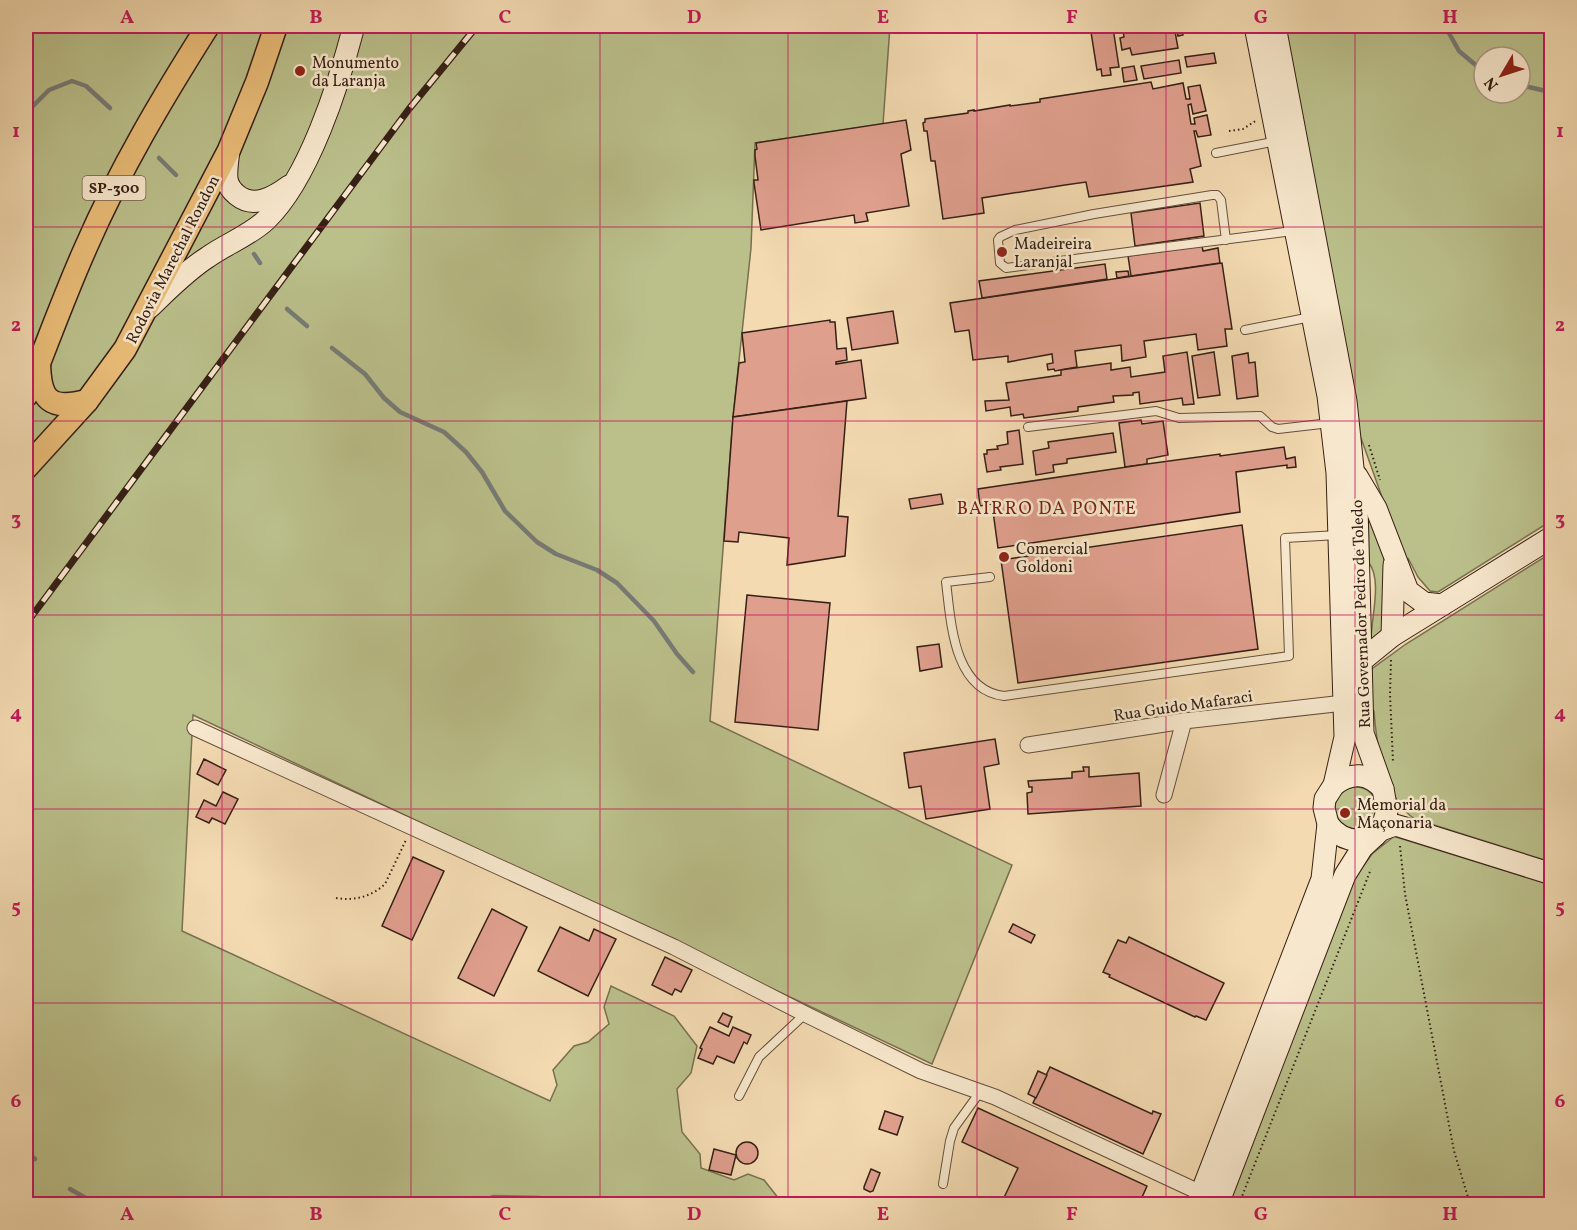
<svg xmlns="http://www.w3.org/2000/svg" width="1577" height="1230" viewBox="0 0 1577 1230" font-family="Vollkorn,serif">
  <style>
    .green { fill: #bbc08b; stroke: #787050; stroke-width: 1.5; fill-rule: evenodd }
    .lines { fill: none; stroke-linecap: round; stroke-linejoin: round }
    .stream { stroke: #777b77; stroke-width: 4.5 }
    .building { fill: #df9f8d; stroke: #362015; stroke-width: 1.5 }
    .lane-casing { stroke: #654e3c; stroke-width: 10 }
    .street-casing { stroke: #654e3c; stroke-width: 17 }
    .secondary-casing { stroke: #362015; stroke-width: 23 }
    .primary-casing { stroke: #362015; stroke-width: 25 }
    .path { stroke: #362015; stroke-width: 2; stroke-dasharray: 1.5 3; stroke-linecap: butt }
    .lane { stroke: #f7e7cc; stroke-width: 8 }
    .street { stroke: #f7e7cc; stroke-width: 15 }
    .secondary { stroke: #f7e7cc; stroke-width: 21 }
    .primary { stroke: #eabd78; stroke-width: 22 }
    .rail-casing { stroke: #362015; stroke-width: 7 }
    .rail { stroke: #f7e7cc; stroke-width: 4.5; stroke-dasharray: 14; stroke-linecap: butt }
    .grid { fill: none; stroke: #c2185b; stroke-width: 1.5; stroke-opacity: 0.55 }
    .poi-dot { fill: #8f2418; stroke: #f7e7cc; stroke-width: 2 }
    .labels { text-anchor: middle; stroke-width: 5; stroke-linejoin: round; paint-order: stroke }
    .shield { fill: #f7e7cc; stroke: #705c4c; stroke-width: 1.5 }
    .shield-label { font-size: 15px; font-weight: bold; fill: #362015 }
    .poi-label { font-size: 16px; fill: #362015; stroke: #f7e7cc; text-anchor: start }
    .street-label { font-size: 16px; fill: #362015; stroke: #f7e7cc }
    .neighbourhood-label { font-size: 18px; letter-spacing: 1.5px; fill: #7a1f14; stroke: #f7e7cc }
    .neatline { fill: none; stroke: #c2185b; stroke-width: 2 }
    .grid-label { font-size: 20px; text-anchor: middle; font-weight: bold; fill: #c2185b }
  </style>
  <rect width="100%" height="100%" fill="#f3dab1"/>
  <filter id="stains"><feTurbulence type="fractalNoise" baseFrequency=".00333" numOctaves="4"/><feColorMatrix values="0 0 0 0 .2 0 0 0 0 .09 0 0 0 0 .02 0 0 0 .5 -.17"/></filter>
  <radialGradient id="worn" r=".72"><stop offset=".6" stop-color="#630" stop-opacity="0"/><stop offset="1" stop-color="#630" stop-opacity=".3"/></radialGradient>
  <g class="green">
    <polygon points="26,26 890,26 883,124 755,143 751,248 733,417 710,721 1012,865 932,1064 193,715 182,931 550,1101 557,1085 553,1070 574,1046 588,1042 609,1024 604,1007 611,986 674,1016 697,1046 691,1073 677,1089 682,1132 700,1154 701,1168 734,1180 748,1174 764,1180 783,1204 26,1204"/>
    <path d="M1281 26H1551V521L1438 592 1430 591 1418 577 1408 558V570L1356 424ZM1484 57H1520V93H1484Z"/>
    <path d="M1368 510 1384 557 1387 621 1385 629 1371 643C1370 622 1383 581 1369 563Z"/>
    <path d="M1551 553V862L1415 819C1386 802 1376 743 1374 711L1368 706 1369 671 1406 644Z"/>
    <circle cx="1356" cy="808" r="21"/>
    <polygon points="1397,834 1396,837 1551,885 1551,1204 1226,1204 1353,880 1372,854"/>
  </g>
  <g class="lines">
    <g class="stream">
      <polyline points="1445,26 1459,51 1484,72"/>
      <polyline points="1520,85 1546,91 1552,95"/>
      <polyline points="26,113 49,90 72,81 86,86 110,108"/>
      <polyline points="159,158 176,175"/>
      <polyline points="254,254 260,263"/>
      <polyline points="287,309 307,326"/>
      <polyline points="332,348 365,374 384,398 400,412 444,432 466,452 482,472 505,511 537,542 556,554 597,570 617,583 654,621 677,654 693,672"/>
      <polyline points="26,1151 35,1159"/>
      <polyline points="70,1189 96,1204"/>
      <polyline points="477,1204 493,1197 540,1198"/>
    </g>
  </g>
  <g class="building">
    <polygon points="1140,26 1174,26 1178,48 1132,55 1130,48 1122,50 1120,38 1124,37 1123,30 1128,29 1127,27"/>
    <polygon points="1176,26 1182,26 1183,35 1178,36"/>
    <polygon points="1113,28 1119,67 1110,68 1111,75 1102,76 1101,69 1097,70 1091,32"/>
    <polygon points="1214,53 1216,63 1187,67 1185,57"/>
    <polygon points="1179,60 1181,73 1144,79 1141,66"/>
    <polygon points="1134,66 1137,80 1124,82 1122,68"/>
    <polygon points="1151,82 1153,89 1183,83 1186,99 1190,99 1188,87 1200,85 1206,111 1193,114 1191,104 1188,105 1191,124 1195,124 1194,118 1207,115 1211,135 1198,137 1196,131 1194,131 1201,166 1190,169 1193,182 1089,197 1086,182 1065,185 982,198 984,213 943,219 935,161 931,161 927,131 924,131 923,123 925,122 925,119 968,113 968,111 974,110 974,111 1010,105 1010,106 1040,102 1040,99"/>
    <polygon points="906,120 911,150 901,154 909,206 866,213 868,221 855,223 854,215 761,230 754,183 754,180 758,180 755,156 755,150 757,149 756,143"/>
    <polygon points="1200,203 1204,236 1135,246 1131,213"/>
    <polygon points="1202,246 1203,251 1218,248 1220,263 1131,276 1128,256"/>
    <polygon points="1222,263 1232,329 1225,329 1227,346 1198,350 1196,334 1144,341 1146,357 1122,361 1121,345 1075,351 1077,367 1055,371 1054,369 1048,370 1047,364 1053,363 1052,354 1008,362 1008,356 973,360 969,330 955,332 950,303"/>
    <polygon points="1105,264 1107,279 982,298 979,281"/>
    <polygon points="1128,271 1129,276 1117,278 1116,272"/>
    <polygon points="893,311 898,343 852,350 847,318"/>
    <polygon points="830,320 830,322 835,322 837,349 846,348 847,360 836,362 836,364 861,360 866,398 733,417 739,363 745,362 742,333"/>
    <polygon points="1187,352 1194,404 1183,405 1182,398 1140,404 1139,392 1133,393 1133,395 1113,396 1114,402 1078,407 1078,411 1024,418 1023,414 1011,416 1010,407 986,411 985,401 1009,400 1006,383 1061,375 1061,370 1111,363 1111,370 1130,367 1131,377 1165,372 1163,356"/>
    <polygon points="1214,352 1220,395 1198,398 1192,356"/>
    <polygon points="1248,353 1249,363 1255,362 1258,396 1237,399 1232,356"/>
    <polygon points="847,401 838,516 848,517 845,556 787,565 789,538 739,532 738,542 724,541 733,417"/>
    <polygon points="1141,420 1142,424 1163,421 1168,455 1147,459 1147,464 1125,467 1119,423"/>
    <polygon points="1019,430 1023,464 1000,467 1001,470 987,472 984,454 987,454 987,450 998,449 997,446 1008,444 1007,432"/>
    <polygon points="1113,433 1116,452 1067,459 1067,463 1053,465 1054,472 1036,475 1033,451 1049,448 1048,442"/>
    <polygon points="1284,447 1286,459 1295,457 1296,467 1287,468 1287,465 1236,472 1240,512 998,548 992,504 980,506 978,489 1147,464 1220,454 1220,456"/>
    <polygon points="941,494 943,504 911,509 909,499"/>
    <polygon points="1242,525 1258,649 1018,683 1001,560"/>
    <polygon points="747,595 830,603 818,730 735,722"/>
    <polygon points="939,644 942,667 920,671 917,647"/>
    <polygon points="995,739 999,764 984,767 990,809 926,819 921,786 909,788 904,753"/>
    <polygon points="204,759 226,770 218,785 197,774"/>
    <polygon points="1083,767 1089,767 1089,777 1139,773 1141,806 1028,814 1027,793 1032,792 1032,787 1029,787 1028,781 1072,778 1072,772 1084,771"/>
    <polygon points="223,792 238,799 225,824 212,818 209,823 196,817 204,800 216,806"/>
    <polygon points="413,857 444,871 412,940 382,926"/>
    <polygon points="492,909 527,927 494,996 458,978"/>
    <polygon points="1013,924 1035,935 1031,943 1009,932"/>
    <polygon points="560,927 589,941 594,929 616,939 588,996 538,971"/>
    <polygon points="1129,937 1224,983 1206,1020 1196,1016 1195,1017 1109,977 1110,975 1103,972 1118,940 1126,943"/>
    <polygon points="665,957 692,970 681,992 675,989 672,995 652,985"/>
    <polygon points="723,1013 732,1017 728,1027 718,1022"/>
    <polygon points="710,1027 729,1036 733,1027 751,1035 747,1044 744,1042 734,1063 717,1056 713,1064 698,1058 702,1049 700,1048"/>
    <polygon points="1050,1067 1152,1114 1153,1111 1161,1114 1143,1154 1033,1103"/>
    <polygon points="1038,1071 1047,1075 1036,1098 1028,1094"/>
    <polygon points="978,1108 1147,1186 1139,1204 1001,1204 1018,1168 962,1142"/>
    <polygon points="885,1111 903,1117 897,1135 879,1129"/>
    <circle cx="747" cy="1153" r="11"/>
    <polygon points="714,1149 736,1155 731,1175 709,1170"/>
    <polygon points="871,1169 880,1173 873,1191 870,1192 864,1189 864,1187"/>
  </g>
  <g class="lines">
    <g class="lane-casing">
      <g id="lane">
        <polyline points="1216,153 1277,141"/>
        <path d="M1226 240 1221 200 1217 195H1212L1094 214 1015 230 1000 237 998 240 1000 263 1006 268C1102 255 1197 243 1293 231"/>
        <polyline points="1245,330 1311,317"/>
        <polyline points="1028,427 1156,411 1179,418 1260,416 1272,427 1278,429 1330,423"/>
        <path d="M990 577 946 582C951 621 953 690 1004 696L1289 656 1285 538 1338 535"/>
        <polyline points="739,1096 759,1057 805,1014"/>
        <polyline points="943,1184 950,1141 954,1128 980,1092"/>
      </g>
    </g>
    <g class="street-casing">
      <g id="street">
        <polyline points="195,728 674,947 805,1014 921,1071 995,1097 1201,1193"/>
        <polyline points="1028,745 1184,721 1344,703"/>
        <polyline points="1164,795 1184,721"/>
      </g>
    </g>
    <g class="secondary-casing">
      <g id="secondary">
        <path d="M229 150C228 160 226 170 227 179 228 186 232 191 237 195 254 209 274 197 289 186"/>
        <path d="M149 308C168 290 186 271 208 257 226 244 249 236 266 220 309 179 339 83 354 26"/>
        <polyline points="1357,476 1376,508 1408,591 1424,603 1442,605"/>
        <polyline points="1392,636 1394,565"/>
        <polyline points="1360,662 1392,636 1552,537"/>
        <path d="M1334 785C1351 772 1368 772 1383 789"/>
        <path d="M1328 824C1340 840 1357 844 1375 836"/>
        <polyline points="1381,830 1395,825 1402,827 1552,874"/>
        <polyline points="1197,1204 1322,879 1328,824 1324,808 1325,799 1334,785 1345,737 1337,473 1328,396 1255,26"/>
        <polyline points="1218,1204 1345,875 1362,848 1381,830 1387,811 1383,789 1363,733 1357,506 1346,401 1275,26"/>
      </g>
    </g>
    <g class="primary-casing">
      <g id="primary">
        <path d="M39 363C40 401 50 410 87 401"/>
        <path d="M26 396C46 347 64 296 86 247 120 169 163 97 208 26"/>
        <polyline points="26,468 87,401 125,349 229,150 257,82 276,26"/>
      </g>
    </g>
    <g class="path">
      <polyline points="1229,131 1243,129 1257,120"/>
      <polyline points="1369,445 1380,480"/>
      <polyline points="1391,660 1390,694 1393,762"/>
      <polyline points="1400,846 1405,894 1454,1151 1470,1204"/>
      <path d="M336 898C354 901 371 897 385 884L406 840"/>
      <polyline points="1239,1204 1371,869"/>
    </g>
    <use href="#lane" class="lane"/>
    <use href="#street" class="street"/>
    <use href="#secondary" class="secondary"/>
    <use href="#primary" class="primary"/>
    <g class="rail-casing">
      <polyline id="rail" points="26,624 409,109 477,26"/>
    </g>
    <use href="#rail" class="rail"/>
  </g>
  <path class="grid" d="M222 26V1204M411 26V1204M600 26V1204M788 26V1204M977 26V1204M1166 26V1204M1355 26V1204M26 227H1552M26 421H1552M26 615H1552M26 809H1552M26 1003H1552"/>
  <g class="poi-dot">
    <circle cx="300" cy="71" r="6"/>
    <circle cx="1002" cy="252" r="6"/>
    <circle cx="1004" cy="557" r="6"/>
    <circle cx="1345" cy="813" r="6"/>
  </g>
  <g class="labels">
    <rect class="shield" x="82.5" y="176" width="63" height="24" rx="4.5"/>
    <g class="shield-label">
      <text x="114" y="193">SP-300</text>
    </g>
    <g class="poi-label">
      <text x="312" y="68">Monumento<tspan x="312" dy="18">da Laranja</tspan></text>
      <text x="1014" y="249">Madeireira<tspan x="1014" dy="18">Laranjal</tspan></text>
      <text x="1016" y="554">Comercial<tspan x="1016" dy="18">Goldoni</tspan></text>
      <text x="1357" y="810">Memorial da<tspan x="1357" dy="18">Maçonaria</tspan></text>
    </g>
    <g class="street-label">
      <text transform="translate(172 259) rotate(-63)" y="6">Rodovia Marechal Rondon</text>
      <text transform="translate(1360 614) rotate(-92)" y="6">Rua Governador Pedro de Toledo</text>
      <text transform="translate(1183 705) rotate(-8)" y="6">Rua Guido Mafaraci</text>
    </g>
    <g class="neighbourhood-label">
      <text x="1047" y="514">BAIRRO DA PONTE</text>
    </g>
  </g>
  <rect width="1577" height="1230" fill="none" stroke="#f3dab1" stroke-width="66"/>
  <g transform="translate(1502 75) rotate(231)"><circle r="28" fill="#f7e7cc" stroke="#aa9783" stroke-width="1.5"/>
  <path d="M0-4.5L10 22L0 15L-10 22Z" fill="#8f2418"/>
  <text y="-9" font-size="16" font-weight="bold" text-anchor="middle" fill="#362015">N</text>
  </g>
  <rect x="33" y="33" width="1511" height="1164" class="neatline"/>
  <g class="grid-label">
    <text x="127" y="23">A</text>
    <text x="316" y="23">B</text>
    <text x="505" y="23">C</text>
    <text x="694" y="23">D</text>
    <text x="883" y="23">E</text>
    <text x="1072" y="23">F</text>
    <text x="1261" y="23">G</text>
    <text x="1450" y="23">H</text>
    <text x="16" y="137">1</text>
    <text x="1560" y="137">1</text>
    <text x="16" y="331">2</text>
    <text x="1560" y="331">2</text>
    <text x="16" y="525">3</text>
    <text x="1560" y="525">3</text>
    <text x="16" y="719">4</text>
    <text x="1560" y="719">4</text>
    <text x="16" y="913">5</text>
    <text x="1560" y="913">5</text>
    <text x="16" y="1107">6</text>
    <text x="1560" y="1107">6</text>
    <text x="127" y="1220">A</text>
    <text x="316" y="1220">B</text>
    <text x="505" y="1220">C</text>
    <text x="694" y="1220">D</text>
    <text x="883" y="1220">E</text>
    <text x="1072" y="1220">F</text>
    <text x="1261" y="1220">G</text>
    <text x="1450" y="1220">H</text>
  </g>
  <rect width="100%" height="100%" filter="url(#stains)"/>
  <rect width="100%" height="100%" fill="url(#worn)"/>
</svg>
